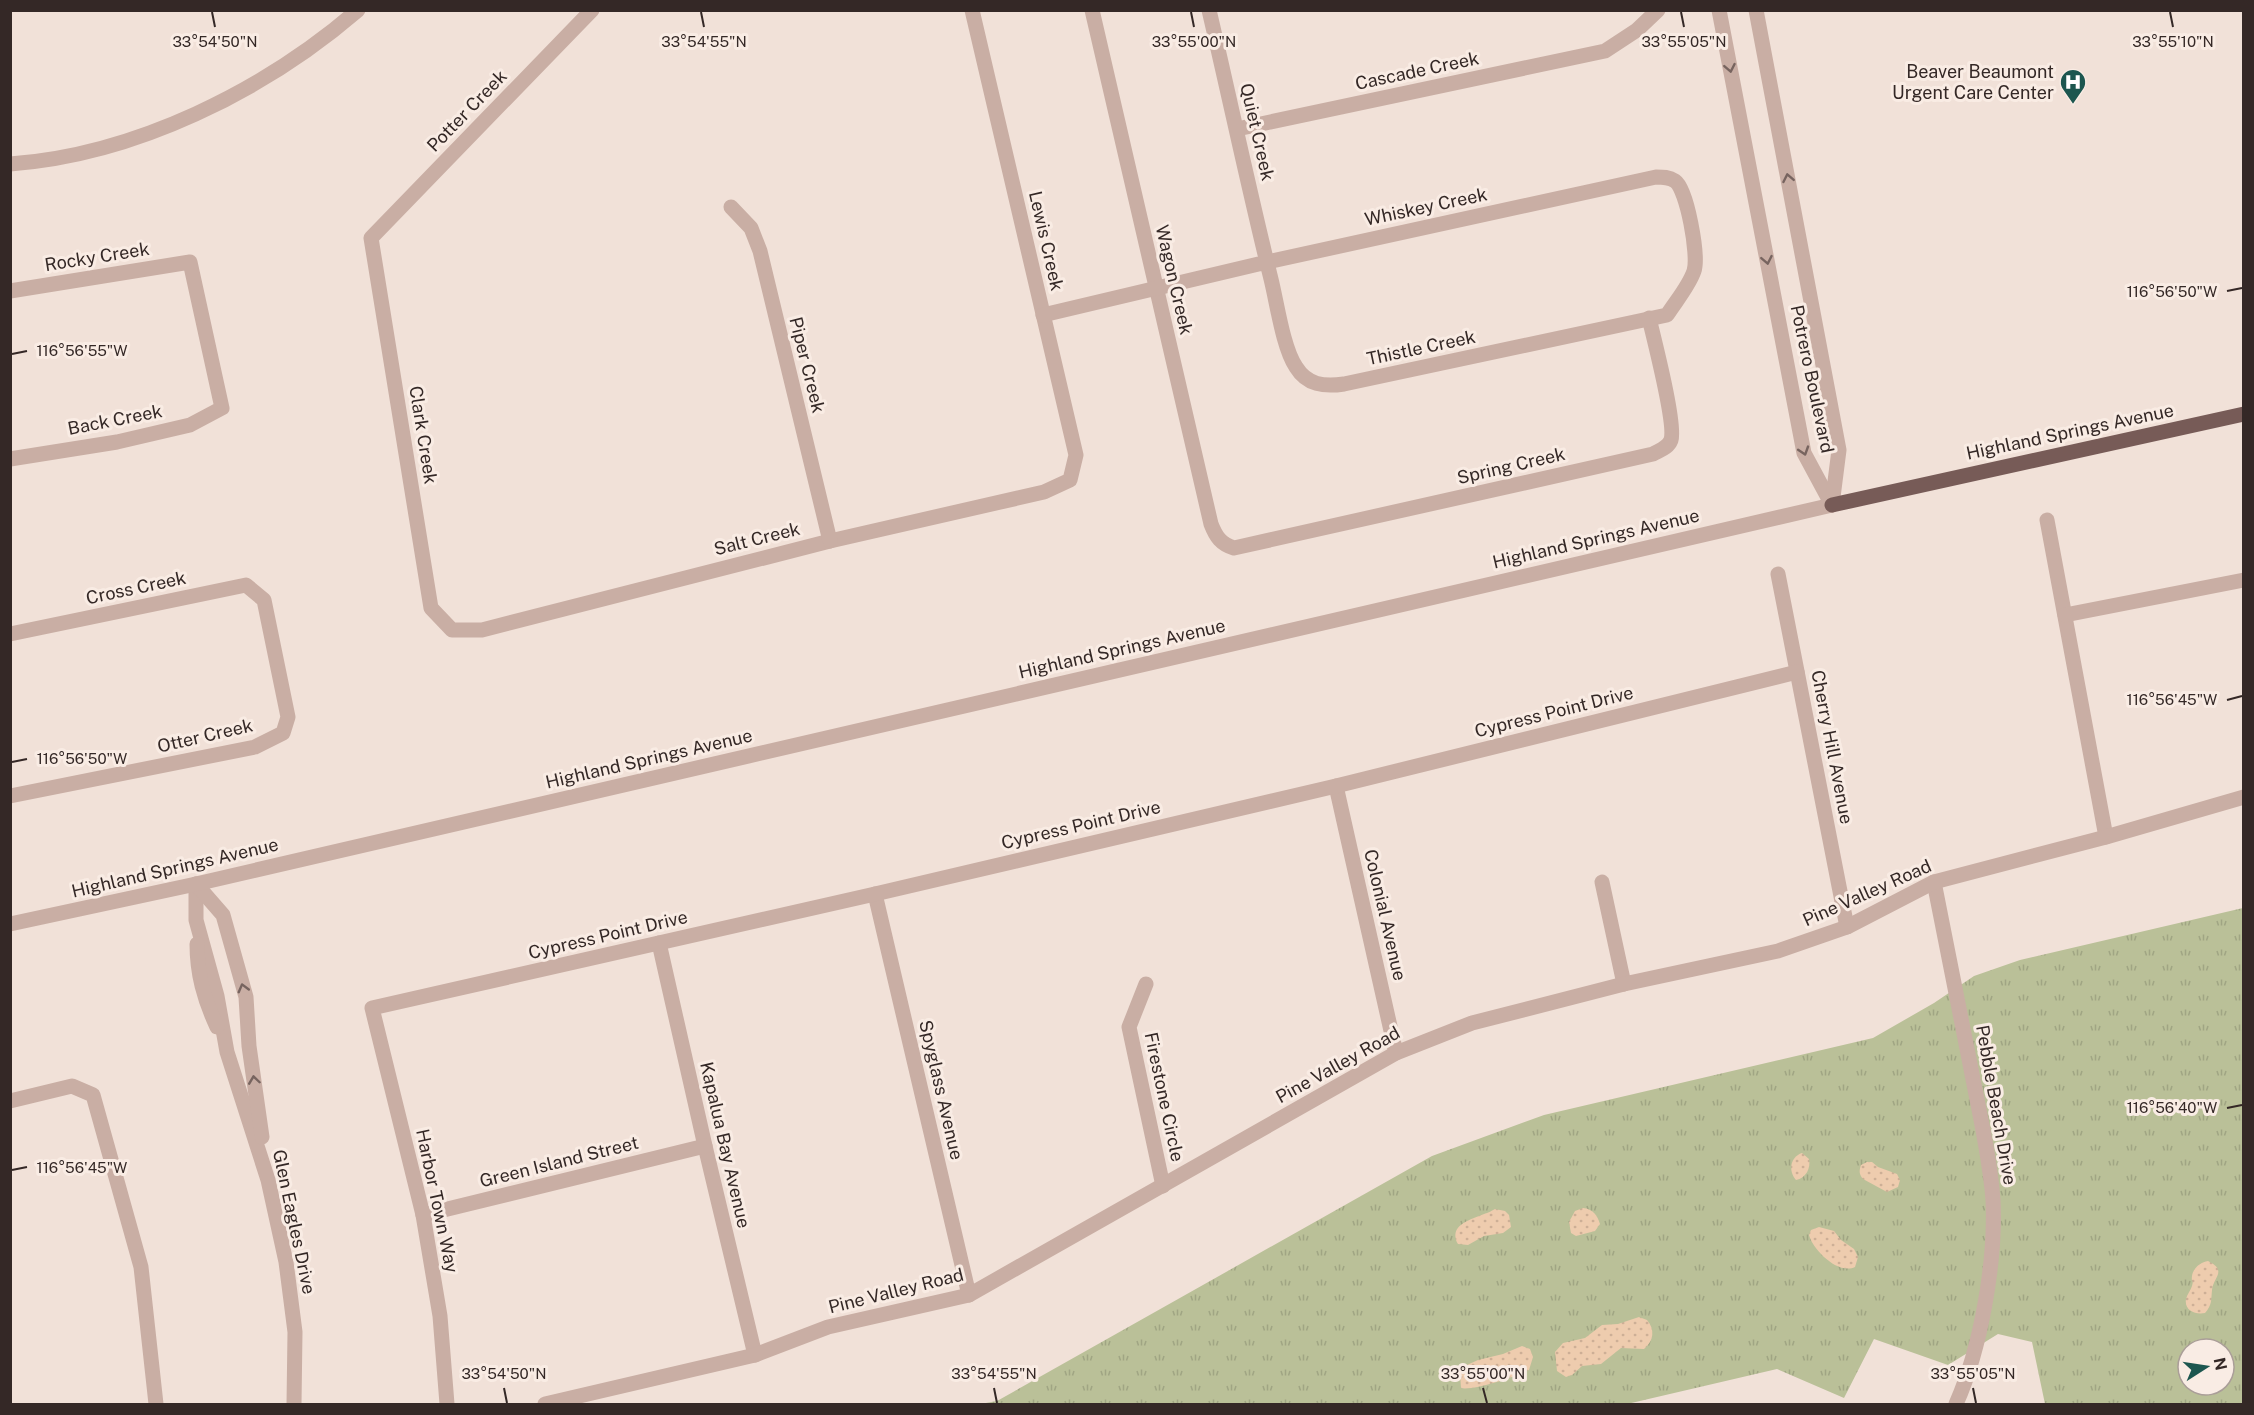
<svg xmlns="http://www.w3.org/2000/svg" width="2254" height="1415" viewBox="0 0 2254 1415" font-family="'Public Sans',sans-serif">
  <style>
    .grass { fill: url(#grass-tufts); fill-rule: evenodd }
    .sand { fill: url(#sand-dots) }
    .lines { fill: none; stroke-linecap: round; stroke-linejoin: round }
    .minor { stroke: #c9aea4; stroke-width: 15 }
    .major { stroke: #775b57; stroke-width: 15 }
    .oneway { stroke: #77645f }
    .ticks { fill: none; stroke: #342826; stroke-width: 2 }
    .labels { text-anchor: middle; stroke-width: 6; stroke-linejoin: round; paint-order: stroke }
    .street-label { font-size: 18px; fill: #342826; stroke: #f9ece4 }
    .poi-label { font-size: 18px; fill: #342826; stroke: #f9ece4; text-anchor: end }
    .ticks-label { font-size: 15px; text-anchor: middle; fill: #342826; stroke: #f9ece4; stroke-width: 6; stroke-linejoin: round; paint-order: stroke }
  </style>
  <defs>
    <pattern id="grass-tufts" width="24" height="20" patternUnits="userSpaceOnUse" patternTransform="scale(1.5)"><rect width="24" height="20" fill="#bac098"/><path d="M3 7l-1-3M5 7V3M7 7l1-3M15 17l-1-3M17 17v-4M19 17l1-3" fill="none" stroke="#a0a583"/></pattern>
    <pattern id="sand-dots" width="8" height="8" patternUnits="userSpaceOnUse" patternTransform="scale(1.5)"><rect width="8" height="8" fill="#eeccae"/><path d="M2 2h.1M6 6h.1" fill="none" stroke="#cdaf96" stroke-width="1.8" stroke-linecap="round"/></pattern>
  </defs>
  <rect width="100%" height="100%" fill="#f1e1d8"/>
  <path class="grass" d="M2243 908V1404H2045L2032 1342 1998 1334 1948 1365 1874 1339 1844 1398 1777 1369 1627 1404H980L997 1401 1432 1156 1544 1115 1873 1038 1934 1003 1974 976 2020 960ZM2188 1349H2224V1385H2188Z"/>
  <g class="sand">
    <path d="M1802 1153 1809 1159C1811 1168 1806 1178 1796 1180 1788 1171 1790 1157 1802 1153Z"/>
    <path d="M1867 1162H1872L1878 1167 1897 1174 1900 1180 1898 1187 1887 1192 1863 1179C1859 1174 1859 1171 1861 1165Z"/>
    <path d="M1583 1208C1593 1209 1597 1215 1600 1224L1595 1231 1576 1236 1571 1233 1569 1222 1575 1211Z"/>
    <path d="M1495 1209 1505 1211 1509 1215 1511 1227 1503 1233 1484 1236 1468 1245 1458 1244C1446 1221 1481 1218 1495 1209Z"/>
    <path d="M1819 1227 1834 1231 1841 1240 1854 1249 1858 1257 1855 1267C1838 1275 1813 1250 1809 1235L1811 1230Z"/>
    <path d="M2208 1261C2228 1271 2213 1277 2212 1290 2211 1301 2212 1305 2205 1313 2196 1315 2184 1311 2186 1299 2187 1294 2191 1290 2192 1286 2194 1279 2191 1284 2192 1276 2193 1268 2201 1262 2208 1261Z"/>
    <path d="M1639 1317 1647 1320C1655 1329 1654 1341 1644 1349L1621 1348 1601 1364 1582 1366 1572 1375 1566 1377 1557 1371 1555 1352 1563 1343 1585 1338 1602 1325 1618 1324Z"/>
    <path d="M1522 1346 1530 1349 1533 1357 1529 1370C1517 1376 1473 1391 1461 1388L1460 1373 1467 1365 1478 1360 1503 1354Z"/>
  </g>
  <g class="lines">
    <g class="minor">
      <polyline points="592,10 371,238 431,608 452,630 482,630 830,541 1044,492 1070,480 1076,455 972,10"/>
      <path d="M1092 10 1211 524C1216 537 1221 544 1234 548L1653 454C1660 450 1668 448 1671 440 1676 424 1654 339 1649 318"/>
      <polyline points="1719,10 1804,453 1832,505"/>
      <polyline points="1756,10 1839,450 1832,505"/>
      <polyline points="1237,129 1605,51 1637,30 1658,10"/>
      <path d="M10 164C135 155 264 91 358 10"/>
      <polyline points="731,207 751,228 760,251 830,541"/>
      <polyline points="10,291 190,262 222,408 190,425 117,442 10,459"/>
      <path d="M1043 315 1267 262 1656 177C1663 177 1669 177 1675 181 1687 189 1699 256 1694 271 1689 286 1676 301 1667 315L1344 384C1324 387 1307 385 1296 367 1283 348 1277 303 1271 279 1249 190 1230 100 1209 10"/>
      <polyline points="2047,520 2106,837"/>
      <polyline points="1778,574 1847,927"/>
      <polyline points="2065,615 2244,580"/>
      <polyline points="10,634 246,585 264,600 288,717 283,733 255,747 10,796"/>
      <polyline points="1336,786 1396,1053"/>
      <polyline points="1602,882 1624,984"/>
      <path d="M1934 882C1947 946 1959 1010 1972 1074 1980 1116 1990 1158 1993 1200 1996 1261 1981 1348 1956 1404"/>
      <polyline points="196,884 196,920 217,996 227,1052 268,1180 286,1262 295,1332 294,1404"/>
      <polyline points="196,884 223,915 246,997 249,1046 262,1137"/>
      <polyline points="875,894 969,1295"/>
      <polyline points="10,924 196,884 1832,505"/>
      <polyline points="659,943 705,1146 755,1355"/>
      <path d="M197 944C197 974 204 999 217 1027"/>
      <polyline points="1146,984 1129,1027 1163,1186"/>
      <polyline points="10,1101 72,1086 93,1095 141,1267 156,1404"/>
      <polyline points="423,1215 705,1146"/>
      <polyline points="447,1404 440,1316 423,1215 372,1008 875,894 1336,786 1797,672"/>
      <polyline points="545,1404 755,1355 828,1327 969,1295 1396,1053 1472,1023 1624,984 1778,951 1847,927 1934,882 2106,837 2244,797"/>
    </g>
    <polyline class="major" points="1832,505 2244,414"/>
  </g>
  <defs><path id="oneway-chevron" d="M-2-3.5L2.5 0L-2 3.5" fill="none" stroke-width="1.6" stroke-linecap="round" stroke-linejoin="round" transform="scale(1.5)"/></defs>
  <g class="oneway">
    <use href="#oneway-chevron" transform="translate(1730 68) rotate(79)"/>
    <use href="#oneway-chevron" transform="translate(1788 178) rotate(-101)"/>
    <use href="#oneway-chevron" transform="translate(1767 260) rotate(79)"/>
    <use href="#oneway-chevron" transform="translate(1804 451) rotate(72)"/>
    <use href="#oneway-chevron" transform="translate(243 988) rotate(-105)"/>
    <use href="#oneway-chevron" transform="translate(254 1080) rotate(-98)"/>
  </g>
  <path class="ticks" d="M212 12 215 27M701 12 704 27M1191 12 1194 27M1681 12 1684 27M2170 12 2173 27M2227 291 2242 288M12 354 27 351M2227 700 2242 696M12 762 27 759M2227 1108 2242 1105M12 1170 27 1167M504 1388 507 1403M994 1388 997 1403M1483 1388 1487 1403M1973 1388 1976 1403"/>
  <defs>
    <g id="hospital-pin" transform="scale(1.35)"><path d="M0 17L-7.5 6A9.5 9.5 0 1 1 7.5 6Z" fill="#1c564f" stroke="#f9ece4"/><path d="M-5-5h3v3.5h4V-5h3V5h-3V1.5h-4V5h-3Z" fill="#fff"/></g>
  </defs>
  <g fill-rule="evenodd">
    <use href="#hospital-pin" x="2073" y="82"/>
  </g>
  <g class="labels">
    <g class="street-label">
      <text transform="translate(1417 71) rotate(-12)" y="6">Cascade Creek</text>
      <text transform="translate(467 111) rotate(-46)" y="6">Potter Creek</text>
      <text transform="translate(1257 132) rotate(77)" y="6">Quiet Creek</text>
      <text transform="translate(1426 207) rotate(-12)" y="6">Whiskey Creek</text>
      <text transform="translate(1046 241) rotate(77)" y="6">Lewis Creek</text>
      <text transform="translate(97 257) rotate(-9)" y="6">Rocky Creek</text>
      <text transform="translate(1174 280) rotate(77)" y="6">Wagon Creek</text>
      <text transform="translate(1421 348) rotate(-12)" y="6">Thistle Creek</text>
      <text transform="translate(807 365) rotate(76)" y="6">Piper Creek</text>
      <text transform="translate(1812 379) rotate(78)" y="6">Potrero Boulevard</text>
      <text transform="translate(115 420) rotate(-11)" y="6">Back Creek</text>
      <text transform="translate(2070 432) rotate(-12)" y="6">Highland Springs Avenue</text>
      <text transform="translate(423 435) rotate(81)" y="6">Clark Creek</text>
      <text transform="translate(1511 466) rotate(-13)" y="6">Spring Creek</text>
      <text transform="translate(757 539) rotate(-14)" y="6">Salt Creek</text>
      <text transform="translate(1596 539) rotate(-13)" y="6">Highland Springs Avenue</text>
      <text transform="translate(136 588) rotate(-12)" y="6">Cross Creek</text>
      <text transform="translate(1122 649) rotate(-13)" y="6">Highland Springs Avenue</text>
      <text transform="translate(1554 712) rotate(-14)" y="6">Cypress Point Drive</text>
      <text transform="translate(205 736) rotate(-13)" y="6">Otter Creek</text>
      <text transform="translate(1832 747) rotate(79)" y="6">Cherry Hill Avenue</text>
      <text transform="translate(649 759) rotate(-13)" y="6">Highland Springs Avenue</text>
      <text transform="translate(1081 825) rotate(-13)" y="6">Cypress Point Drive</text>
      <text transform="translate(175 868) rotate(-13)" y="6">Highland Springs Avenue</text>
      <text transform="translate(1867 893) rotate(-24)" y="6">Pine Valley Road</text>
      <text transform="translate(1385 915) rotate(77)" y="6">Colonial Avenue</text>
      <text transform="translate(608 935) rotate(-13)" y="6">Cypress Point Drive</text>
      <text transform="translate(1338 1065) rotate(-29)" y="6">Pine Valley Road</text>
      <text transform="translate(941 1090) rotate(77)" y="6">Spyglass Avenue</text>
      <text transform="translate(1164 1097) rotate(78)" y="6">Firestone Circle</text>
      <text transform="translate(1996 1105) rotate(80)" y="6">Pebble Beach Drive</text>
      <text transform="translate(725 1145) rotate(77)" y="6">Kapalua Bay Avenue</text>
      <text transform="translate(559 1162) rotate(-14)" y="6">Green Island Street</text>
      <text transform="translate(437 1201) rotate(78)" y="6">Harbor Town Way</text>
      <text transform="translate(294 1222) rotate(78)" y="6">Glen Eagles Drive</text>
      <text transform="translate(896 1291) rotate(-14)" y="6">Pine Valley Road</text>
    </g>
    <g class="poi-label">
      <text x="2054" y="78">Beaver Beaumont<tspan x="2054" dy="21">Urgent Care Center</tspan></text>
    </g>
  </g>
  <g class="ticks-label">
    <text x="215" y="47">33°54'50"N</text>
    <text x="704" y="47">33°54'55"N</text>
    <text x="1194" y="47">33°55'00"N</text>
    <text x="1684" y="47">33°55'05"N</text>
    <text x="2173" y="47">33°55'10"N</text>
    <text x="2172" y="297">116°56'50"W</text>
    <text x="82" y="356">116°56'55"W</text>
    <text x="2172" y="705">116°56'45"W</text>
    <text x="82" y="764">116°56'50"W</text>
    <text x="2172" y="1113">116°56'40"W</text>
    <text x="82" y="1173">116°56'45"W</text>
    <text x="504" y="1379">33°54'50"N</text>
    <text x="994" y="1379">33°54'55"N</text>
    <text x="1483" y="1379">33°55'00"N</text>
    <text x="1973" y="1379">33°55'05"N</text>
  </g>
  <rect width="2254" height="1415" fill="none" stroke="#342826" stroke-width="24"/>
  <g transform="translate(2206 1367) rotate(78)"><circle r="28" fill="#f9ece4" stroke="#aa9e98" stroke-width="1.5"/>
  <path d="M0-4.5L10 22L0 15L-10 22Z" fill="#1c564f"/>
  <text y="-9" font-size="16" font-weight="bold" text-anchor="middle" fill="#342826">N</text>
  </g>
</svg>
